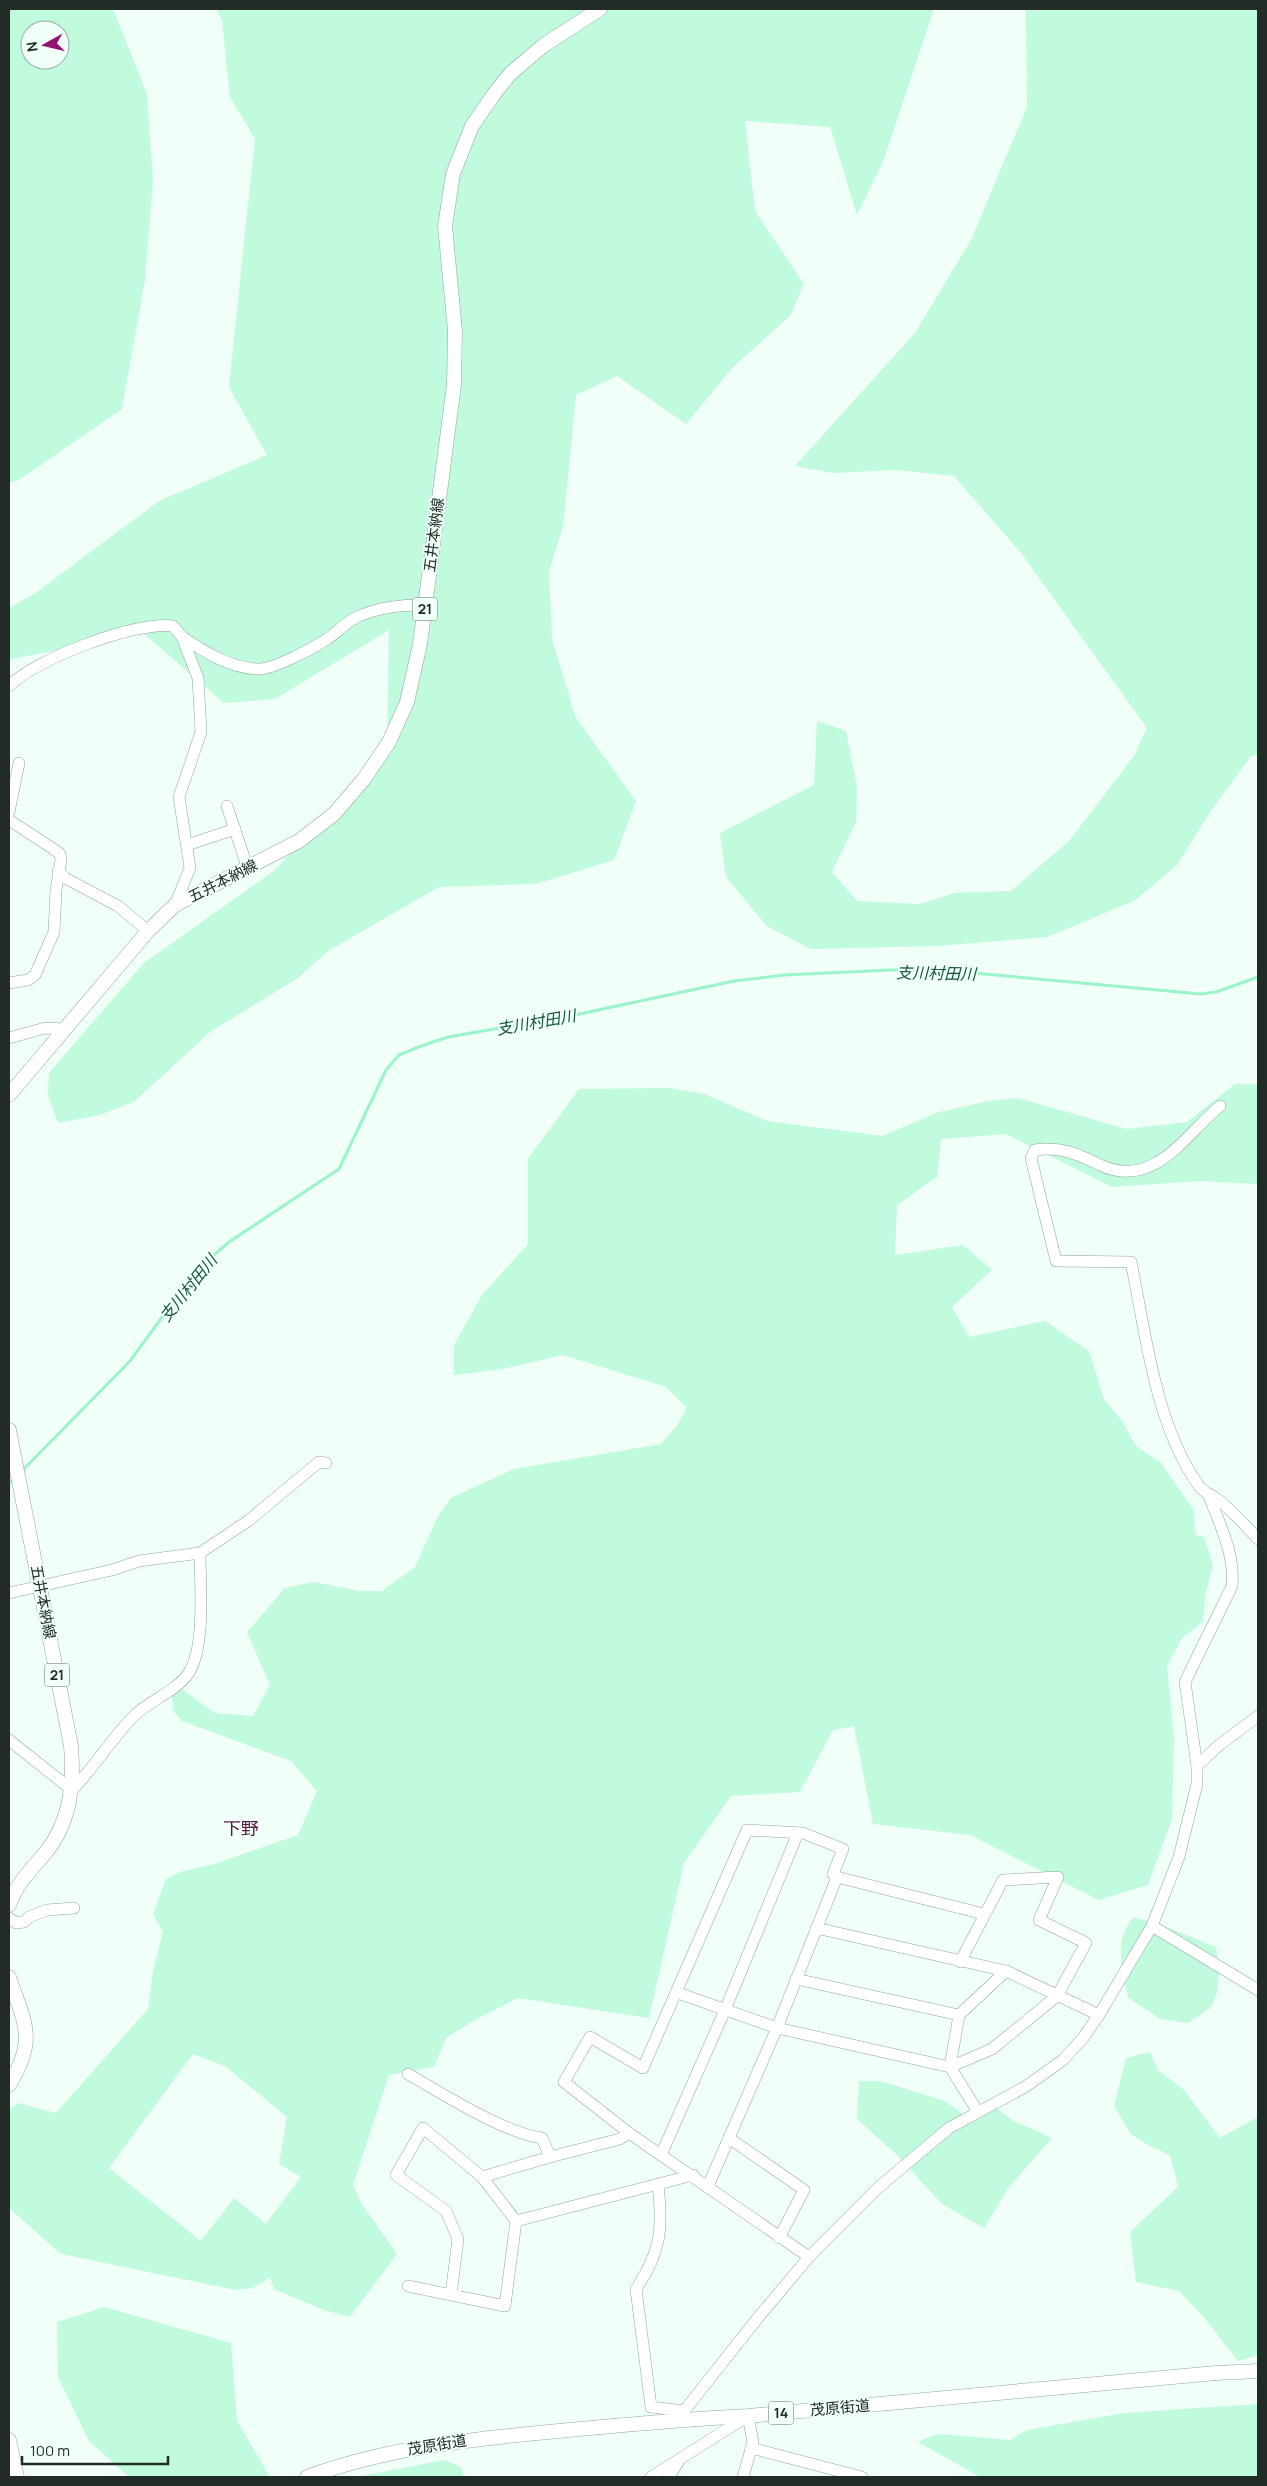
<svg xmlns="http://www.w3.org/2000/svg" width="1267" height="2486" viewBox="0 0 1267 2486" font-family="Manrope,'Noto Sans JP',sans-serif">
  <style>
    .green { fill: #c0fbde; fill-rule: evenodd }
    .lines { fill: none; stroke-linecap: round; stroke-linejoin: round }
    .stream { stroke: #9bf3ca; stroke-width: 3 }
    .minor-casing { stroke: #8ea69a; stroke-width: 12 }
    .major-casing { stroke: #8ea69a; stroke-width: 15 }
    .minor { stroke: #fff; stroke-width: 11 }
    .major { stroke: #fff; stroke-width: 14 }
    .labels { text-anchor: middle; stroke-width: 4; stroke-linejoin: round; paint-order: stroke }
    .shield { fill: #f0fff7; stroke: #606b65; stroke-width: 1 }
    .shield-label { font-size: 14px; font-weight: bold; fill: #222b26 }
    .street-label { font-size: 15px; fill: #222b26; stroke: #f0fff7 }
    .water-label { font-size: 16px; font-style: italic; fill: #10563c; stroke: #f0fff7 }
    .quarter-label { font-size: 18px; fill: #551a41; stroke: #f0fff7 }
  </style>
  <rect width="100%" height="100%" fill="#f0fff7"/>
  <g class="green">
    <path d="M9 9H113L147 94 153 181 145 280 122 409 19 480 9 483ZM30 30H60V60H30Z"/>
    <polygon points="216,9 934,9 883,162 857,215 830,127 745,121 755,211 804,284 790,316 732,368 686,424 617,376 576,395 563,527 549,571 552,639 576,718 636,801 614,860 536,884 439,887 328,951 298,978 210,1032 134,1102 100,1115 58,1123 48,1095 49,1073 144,963 275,870 387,749 389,630 275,699 224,703 143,633 12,659 9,662 9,608 34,594 159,501 267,455 229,387 255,139 230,97 222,20"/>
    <polygon points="1026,9 1258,9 1258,755 1251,756 1213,808 1177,865 1134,901 1047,937 937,946 811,949 767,926 726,877 720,833 814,785 817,721 846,731 857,787 856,822 832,872 857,901 920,904 954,893 1011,891 1069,841 1134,756 1147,728 1021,553 954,476 897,470 832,473 795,466 915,333 971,240 1027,107"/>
    <path d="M1235 1084H1258V1184L1200 1181 1112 1187 1006 1134 941 1139 937 1177 897 1205 895 1255 963 1245 992 1270 952 1307 969 1337 1045 1321 1089 1351 1104 1399 1122 1421 1136 1446 1160 1462 1194 1510 1195 1535 1204 1537 1213 1565 1206 1592 1203 1622 1182 1638 1167 1666 1174 1739 1172 1819 1148 1885 1099 1900 970 1835 873 1824 854 1726 833 1730 800 1792 731 1796 684 1863 649 2018 518 1998 473 2021 446 2038 434 2067 389 2075 353 2185 361 2203 397 2254 350 2317 324 2310 274 2289 270 2277 253 2288 236 2290 61 2254 9 2208V2110L18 2103 56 2113 148 2009 153 1971 163 1932 153 1914 166 1879 183 1871 214 1864 298 1835 317 1791 291 1761 182 1721 173 1711 171 1681 215 1713 253 1716 270 1685 247 1632 285 1588 314 1582 360 1591H382L415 1567 438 1516 451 1498 514 1469 661 1444 676 1427 687 1408 666 1387 563 1355 503 1369 454 1375V1345L482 1295 528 1244V1159L579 1089 670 1088 704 1094 767 1121 882 1136 939 1112 989 1101 1018 1098 1127 1129 1187 1122ZM193 2054 225 2066 287 2117 279 2164 301 2177 266 2224 234 2198 201 2241 109 2168Z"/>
    <path d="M1134 1917 1161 1925 1216 1947C1219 1964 1222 1991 1211 2006 1206 2012 1195 2018 1188 2023L1160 2019 1128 1997C1122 1970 1113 1939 1134 1917Z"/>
    <polygon points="1150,2052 1158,2070 1184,2090 1220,2138 1258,2117 1258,2355 1238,2361 1202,2315 1179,2291 1136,2282 1130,2232 1178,2187 1170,2155 1148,2145 1131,2134 1114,2106 1126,2058"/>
    <polygon points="859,2081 880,2081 945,2101 974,2122 997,2108 1012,2120 1052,2138 1009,2187 984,2228 942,2204 897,2155 857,2119"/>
    <polygon points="104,2307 231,2343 237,2421 270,2477 127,2477 127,2475 89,2441 58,2377 57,2322"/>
    <polygon points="1258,2404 1258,2477 980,2477 918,2442 937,2434 1010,2440 1027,2430 1124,2413"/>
    <polygon points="444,2460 461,2467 464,2477 357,2477"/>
  </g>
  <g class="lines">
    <g class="stream">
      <polyline points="21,1472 130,1361 176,1298 207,1261 229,1242 339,1169 386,1070 399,1055 421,1046 448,1037 570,1016 734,981 784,975 891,970 941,970 1201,994 1216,992 1258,977"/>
      <polyline points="9,1484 15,1478"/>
    </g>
    <g class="minor-casing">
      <g id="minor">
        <path d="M182 637C205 652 229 668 258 669 272 670 311 649 324 641 335 635 343 624 355 618 378 607 400 605 425 605"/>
        <path d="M9 686C36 659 135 621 173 626L182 637 198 678 201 732 179 797 190 868 175 905"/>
        <polyline points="227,806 248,869"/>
        <polyline points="9,812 19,763"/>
        <polyline points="9,820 55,850 60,854 61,860 56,890 54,932 35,975 28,980 9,983"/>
        <polyline points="187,845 235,829"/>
        <polyline points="58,871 65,878 118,906 148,931"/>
        <polyline points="9,1038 45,1028 64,1029"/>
        <path d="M1220 1106C1184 1136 1154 1190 1100 1165 1078 1154 1060 1146 1035 1150L1031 1158 1056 1261 1131 1262C1146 1334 1155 1425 1199 1486 1205 1494 1213 1495 1220 1501 1234 1513 1246 1526 1258 1539"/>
        <polyline points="9,1593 112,1570 139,1561 200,1553 248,1521 319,1462 326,1463"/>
        <path d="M9 1740 72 1790C95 1767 112 1737 136 1714 150 1701 177 1690 188 1674 206 1648 200 1585 200 1553"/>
        <polyline points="1197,1766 1218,1746 1258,1716"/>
        <polyline points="9,1918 16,1923 24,1922 29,1917 47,1910 74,1908"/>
        <polyline points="1152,1926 1258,1990"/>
        <polyline points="816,1928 1006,1971 1099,2015"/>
        <polyline points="796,1979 959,2015"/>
        <polyline points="678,1993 777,2028 950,2067 992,2049 1057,1996 1086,1943 1039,1920 1058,1877 1003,1880 960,1962"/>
        <path d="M408 2074C443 2094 504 2133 542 2138L550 2157"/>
        <polyline points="978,2112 950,2067 959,2015 1006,1971"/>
        <polyline points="729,2138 804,2190 779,2238"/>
        <polyline points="661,2155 725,2010 798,1833"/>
        <polyline points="482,2177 550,2157 620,2139 629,2133"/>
        <path d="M658 2185C663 2229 661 2252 636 2289L651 2407 684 2411 686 2416"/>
        <polyline points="708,2186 777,2028 837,1877"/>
        <polyline points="516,2221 693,2175"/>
        <polyline points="809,2257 629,2133 564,2082 590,2037 643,2068 747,1830 803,1833 843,1849 833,1874 837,1877 984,1914"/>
        <polyline points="408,2286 505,2306 516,2221 482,2177 423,2128 396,2175 446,2211 458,2239 451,2295"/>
        <path d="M684 2411 757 2319 809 2257 879 2187 949 2128 1025 2087 1063 2060 1083 2038 1099 2015 1152 1926 1179 1857 1197 1784V1766L1185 1682 1232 1586C1235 1554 1220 1525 1209 1496"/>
        <polyline points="751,2448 862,2477"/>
        <polyline points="651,2477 748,2416 753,2442 743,2477"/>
        <polyline points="669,2477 680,2459"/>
      </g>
    </g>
    <g class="major-casing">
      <g id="major">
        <polyline points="9,1095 148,931 175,905 299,841 334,814 364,779 389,742 407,702 420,644 454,385 455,331 445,226 453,174 472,126 494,94 510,74 544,45 600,9"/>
        <path d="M9 1430 71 1746C74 1783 71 1821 46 1852 32 1869 16 1884 9 1905"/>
        <path d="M9 1977C24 2022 38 2039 9 2085"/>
        <polyline points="9,2440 17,2477"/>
        <path d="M307 2477C389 2447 473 2439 559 2431 622 2425 685 2419 748 2416L1216 2373 1258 2371"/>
      </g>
    </g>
    <use href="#minor" class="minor"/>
    <use href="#major" class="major"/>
  </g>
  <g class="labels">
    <g class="shield">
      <rect x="412.5" y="597.5" width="25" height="23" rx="4"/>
      <rect x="44.5" y="1663.5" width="25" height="23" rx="4"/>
      <rect x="768.5" y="2401.5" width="25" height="23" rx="4"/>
    </g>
    <g class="shield-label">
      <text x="425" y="614">21</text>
      <text x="57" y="1680">21</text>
      <text x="781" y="2418">14</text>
    </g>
    <g class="street-label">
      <text transform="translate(434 535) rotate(-83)" y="5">五井本納線</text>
      <text transform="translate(223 881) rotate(-27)" y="5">五井本納線</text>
      <text transform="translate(43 1602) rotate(79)" y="5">五井本納線</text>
      <text transform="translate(840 2408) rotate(-5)" y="5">茂原街道</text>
      <text transform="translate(437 2445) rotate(-9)" y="5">茂原街道</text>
    </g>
    <g class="water-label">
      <text transform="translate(936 973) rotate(1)" y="6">支川村田川</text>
      <text transform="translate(536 1022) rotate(-10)" y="6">支川村田川</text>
      <text transform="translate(188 1288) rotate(-51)" y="6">支川村田川</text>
    </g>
    <g class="quarter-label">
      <text x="241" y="1835">下野</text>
    </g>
  </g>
  <rect width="1267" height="2486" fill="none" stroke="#222b26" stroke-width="20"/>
  <g transform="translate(45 45) rotate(262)"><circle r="24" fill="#f0fff7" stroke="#9eaaa3"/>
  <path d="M0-4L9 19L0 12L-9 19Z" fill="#92136f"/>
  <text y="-8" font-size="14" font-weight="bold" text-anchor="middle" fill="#222b26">N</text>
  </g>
  <path d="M22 2456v8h146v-8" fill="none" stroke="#222b26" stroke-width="2.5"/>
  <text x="30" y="2456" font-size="15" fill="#222b26" stroke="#f0fff7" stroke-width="4" paint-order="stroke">100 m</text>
</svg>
